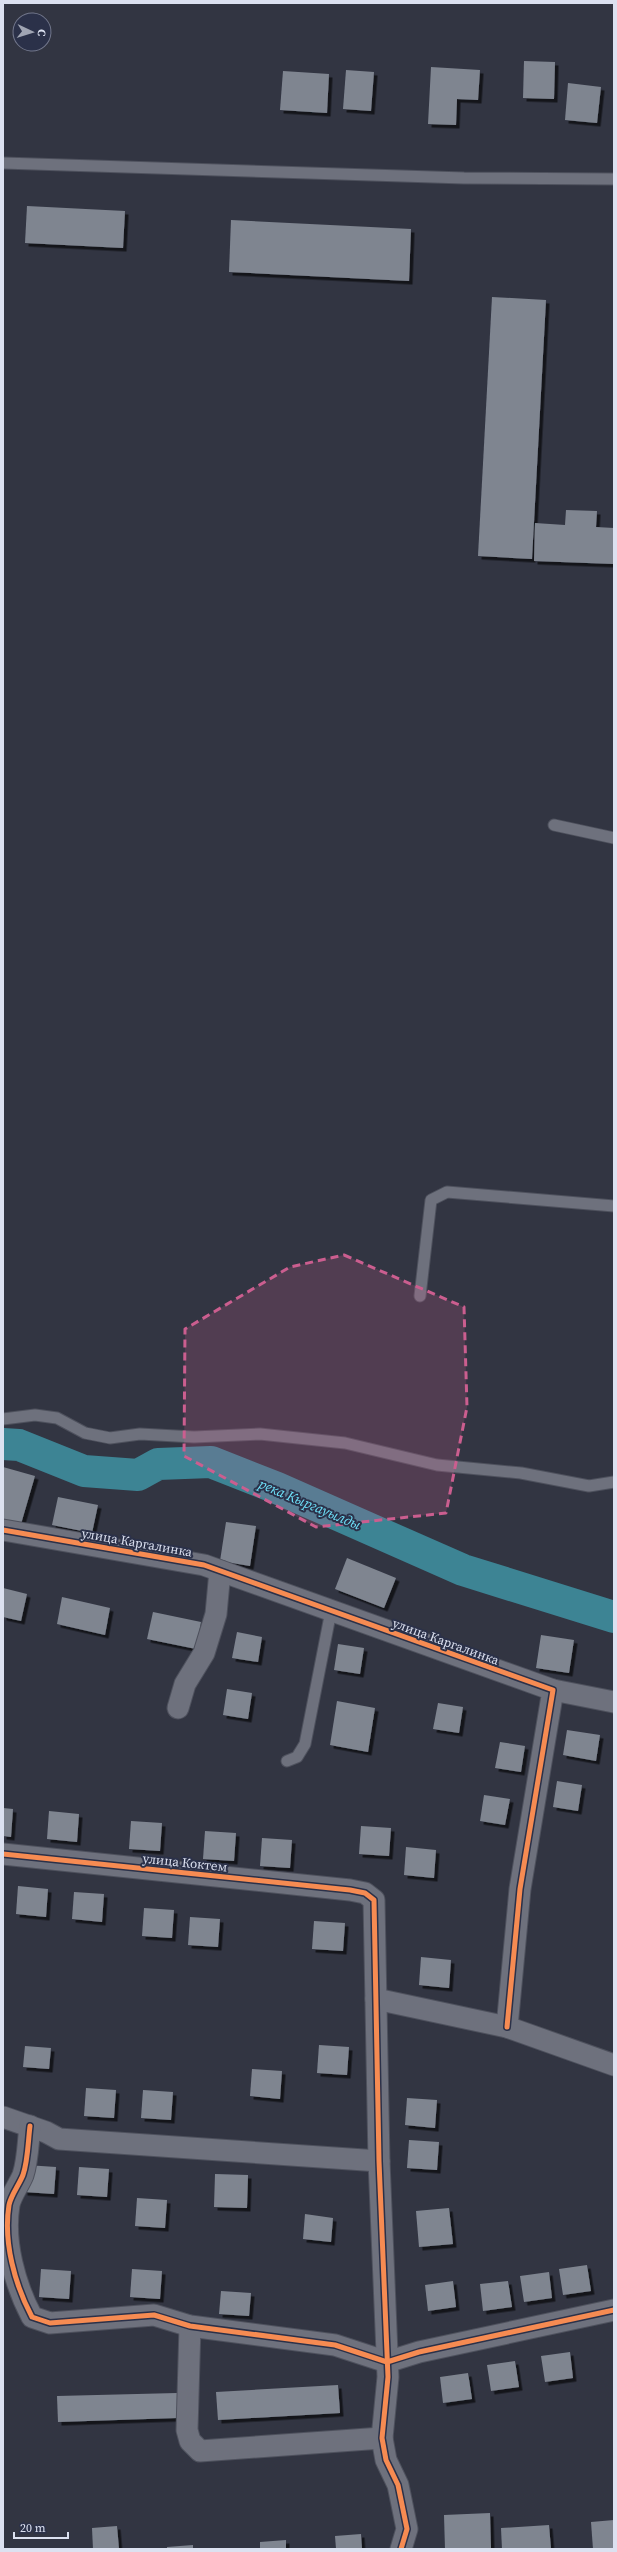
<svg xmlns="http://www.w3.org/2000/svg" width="617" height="2552" viewBox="0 0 617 2552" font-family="'Source Serif 4',serif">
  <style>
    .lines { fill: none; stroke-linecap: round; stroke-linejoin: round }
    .river { stroke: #3d8494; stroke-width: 32 }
    .building { fill: #7f8590; filter: url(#shadow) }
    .lane-casing { stroke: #4e515d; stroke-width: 13 }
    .street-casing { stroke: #4e515d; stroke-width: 23 }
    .lane { stroke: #6e717d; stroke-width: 11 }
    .street { stroke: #6e717d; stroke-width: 21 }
    .cycleway-casing { stroke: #2b3149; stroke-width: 8 }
    .cycleway { stroke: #f68b52; stroke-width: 5 }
    .marked { fill: #cb5e8f; fill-opacity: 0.2; stroke: #cb5e8f; stroke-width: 3; stroke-dasharray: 8 5; stroke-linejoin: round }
    .labels { text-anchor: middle; stroke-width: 4; stroke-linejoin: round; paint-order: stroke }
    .street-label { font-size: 13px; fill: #dce1f0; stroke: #2b3149 }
    .water-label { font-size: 14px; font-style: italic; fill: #6fe3fb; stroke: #2b3149 }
  </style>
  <defs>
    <filter id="shadow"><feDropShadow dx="3.5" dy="3.5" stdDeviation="0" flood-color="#0009"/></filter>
  </defs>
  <rect width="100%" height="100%" fill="#323542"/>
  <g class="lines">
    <polyline class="river" points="3,1444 19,1445 84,1471 138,1475 158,1464 211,1462 277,1488 463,1570 614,1617"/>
  </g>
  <g class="building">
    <polygon points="524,61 555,62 554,99 523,98"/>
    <polygon points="431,67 480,70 478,100 457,99 456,125 428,124"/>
    <polygon points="346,70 374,72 371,111 343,109"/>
    <polygon points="283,71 329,74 327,113 280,110"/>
    <polygon points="568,83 601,87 597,123 565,120"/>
    <polygon points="27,206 125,211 123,248 25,243"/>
    <polygon points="231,220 411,229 409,281 229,272"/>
    <polygon points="492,297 546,300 532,559 478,556"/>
    <polygon points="566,510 597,511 596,527 614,528 614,564 534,561 535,523 565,525"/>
    <polygon points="3,1467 35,1476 21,1524 3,1519"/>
    <polygon points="58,1497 98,1505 92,1533 52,1525"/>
    <polygon points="226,1522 256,1526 250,1566 220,1561"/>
    <polygon points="347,1558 396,1578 384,1608 335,1589"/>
    <polygon points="3,1588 27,1594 21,1621 3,1617"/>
    <polygon points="62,1597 110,1608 105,1635 57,1624"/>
    <polygon points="153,1612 201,1622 196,1649 147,1639"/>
    <polygon points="237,1632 262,1637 258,1662 232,1658"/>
    <polygon points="541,1635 574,1640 569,1673 536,1668"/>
    <polygon points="338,1644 364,1648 360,1674 334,1670"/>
    <polygon points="227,1689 252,1693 248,1719 223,1715"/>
    <polygon points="337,1701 375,1708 368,1752 330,1745"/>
    <polygon points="438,1703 463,1707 459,1733 433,1729"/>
    <polygon points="567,1730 600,1735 596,1761 563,1755"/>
    <polygon points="500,1742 525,1746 521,1772 495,1768"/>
    <polygon points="557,1781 582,1785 578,1811 553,1807"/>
    <polygon points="484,1795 510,1799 505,1825 480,1821"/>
    <polygon points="3,1808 13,1809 11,1837 3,1836"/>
    <polygon points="49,1811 79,1814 77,1842 47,1839"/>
    <polygon points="131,1821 162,1823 160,1851 129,1849"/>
    <polygon points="361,1826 391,1828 389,1856 359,1854"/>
    <polygon points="205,1831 236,1833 234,1861 203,1859"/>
    <polygon points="262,1838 292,1840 290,1868 260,1866"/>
    <polygon points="406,1847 436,1850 434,1878 404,1875"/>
    <polygon points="18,1886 48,1889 46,1917 16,1914"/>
    <polygon points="74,1892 104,1894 102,1922 72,1919"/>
    <polygon points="144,1908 174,1910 172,1938 142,1936"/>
    <polygon points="190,1917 220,1919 218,1947 188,1945"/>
    <polygon points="314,1921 345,1923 343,1951 312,1949"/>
    <polygon points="421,1957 451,1960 449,1988 419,1985"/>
    <polygon points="319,2045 349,2047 347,2075 317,2073"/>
    <polygon points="25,2046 51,2048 49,2069 23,2067"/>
    <polygon points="252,2069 282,2071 280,2099 250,2096"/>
    <polygon points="86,2088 116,2090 114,2118 84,2116"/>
    <polygon points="143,2090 173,2092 171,2120 141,2118"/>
    <polygon points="407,2098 437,2100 435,2128 405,2125"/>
    <polygon points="409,2140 439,2142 437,2170 407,2168"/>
    <polygon points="26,2165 56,2167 54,2194 24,2192"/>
    <polygon points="79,2167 109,2169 107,2197 77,2195"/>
    <polygon points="215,2174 248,2175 247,2208 214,2207"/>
    <polygon points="137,2198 167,2200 165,2228 135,2226"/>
    <polygon points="449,2208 453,2244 419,2247 416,2211"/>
    <polygon points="305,2214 333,2218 331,2242 303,2239"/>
    <polygon points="587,2265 591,2291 563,2295 559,2269"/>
    <polygon points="41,2269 71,2271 69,2299 39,2297"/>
    <polygon points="132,2269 162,2271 160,2299 130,2297"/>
    <polygon points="549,2272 552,2298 524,2302 520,2276"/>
    <polygon points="453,2281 456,2307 428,2311 425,2285"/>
    <polygon points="508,2281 512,2307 483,2311 480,2284"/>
    <polygon points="221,2291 251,2293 249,2316 219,2314"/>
    <polygon points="570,2352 573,2378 545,2382 541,2356"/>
    <polygon points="515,2361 519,2387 491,2391 487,2365"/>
    <polygon points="468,2373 472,2399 443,2403 440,2377"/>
    <polygon points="338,2385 340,2413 218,2420 216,2392"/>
    <polygon points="177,2393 177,2418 58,2422 57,2396"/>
    <polygon points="490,2513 491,2549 445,2549 444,2515"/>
    <polygon points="614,2520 614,2549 593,2549 591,2522"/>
    <polygon points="549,2525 551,2549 502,2549 501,2528"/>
    <polygon points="117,2526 119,2549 93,2549 92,2528"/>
    <polygon points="361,2534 362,2549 336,2549 335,2536"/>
    <polygon points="286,2540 286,2549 260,2549 260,2542"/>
    <polygon points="193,2545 193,2549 167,2549 167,2547"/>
  </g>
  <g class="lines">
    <g class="lane-casing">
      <g id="lane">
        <polyline points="3,163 464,178 614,179"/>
        <polyline points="554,825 614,838"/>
        <polyline points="420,1296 431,1200 447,1192 614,1206"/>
        <polyline points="3,1419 35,1415 57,1418 85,1433 110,1438 140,1434 194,1437 260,1434 345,1443 437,1465 521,1473 589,1486 614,1482"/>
        <polyline points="287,1761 297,1757 305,1744 331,1611"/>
      </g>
    </g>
    <g class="street-casing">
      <g id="street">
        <polyline points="3,1530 204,1565 553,1690 520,1889 507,2027"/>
        <polyline points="553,1690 614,1702"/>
        <polyline points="178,1708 185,1684 204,1653 216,1614 220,1571"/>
        <polyline points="3,1854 350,1890 365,1893 374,1900 379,2161 388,2377 382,2438 386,2460 398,2485 407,2529 401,2549"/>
        <polyline points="376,1999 507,2027 614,2065"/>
        <polyline points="3,2117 46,2132 59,2139 379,2161"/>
        <path d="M30 2126C28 2142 28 2160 23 2175 19 2185 11 2195 9 2205 3 2242 15 2285 32 2317L50 2323 154 2315 190 2326 335 2345 387 2362 419 2352 614 2310"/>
        <polyline points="190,2326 187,2430 190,2441 200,2451 382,2438"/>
      </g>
    </g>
    <use href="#lane" class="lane"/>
    <use href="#street" class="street"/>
    <g class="cycleway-casing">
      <g id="cycleway">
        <polyline points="3,1530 204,1565 553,1690 520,1889 507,2027"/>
        <polyline points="3,1854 350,1890 365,1893 374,1900 379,2161 388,2377 382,2438 386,2460 398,2485 407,2529 401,2549"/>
        <path d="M30 2126C28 2142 28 2160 23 2175 19 2185 11 2195 9 2205 3 2242 15 2285 32 2317L50 2323 154 2315 190 2326 335 2345 387 2362 419 2352 614 2310"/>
      </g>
    </g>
    <use href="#cycleway" class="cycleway"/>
  </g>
  <path class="marked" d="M344 1255 464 1307 467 1407 446 1513 316 1527 184 1456 185 1329 290 1267Z"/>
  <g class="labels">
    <g class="street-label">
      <text transform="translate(137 1542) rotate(10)" y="5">улица Каргалинка</text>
      <text transform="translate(446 1641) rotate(20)" y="5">улица Каргалинка</text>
      <text transform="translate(185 1862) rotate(6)" y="5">улица Коктем</text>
    </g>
    <g class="water-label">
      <text transform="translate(310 1504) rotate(23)" y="5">река Кыргауылды</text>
    </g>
  </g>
  <rect width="617" height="2552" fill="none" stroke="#dce1f0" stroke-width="8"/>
  <g transform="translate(32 32) rotate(94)"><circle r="19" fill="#2b3149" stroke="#72778c"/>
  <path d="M0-3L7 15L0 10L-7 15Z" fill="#a0a5b3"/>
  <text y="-6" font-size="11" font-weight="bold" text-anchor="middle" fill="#dce1f0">С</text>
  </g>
  <path d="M14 2532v6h54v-6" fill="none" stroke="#dce1f0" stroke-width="2"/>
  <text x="20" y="2532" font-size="12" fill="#dce1f0" stroke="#2b3149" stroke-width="3" paint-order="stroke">20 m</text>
</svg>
